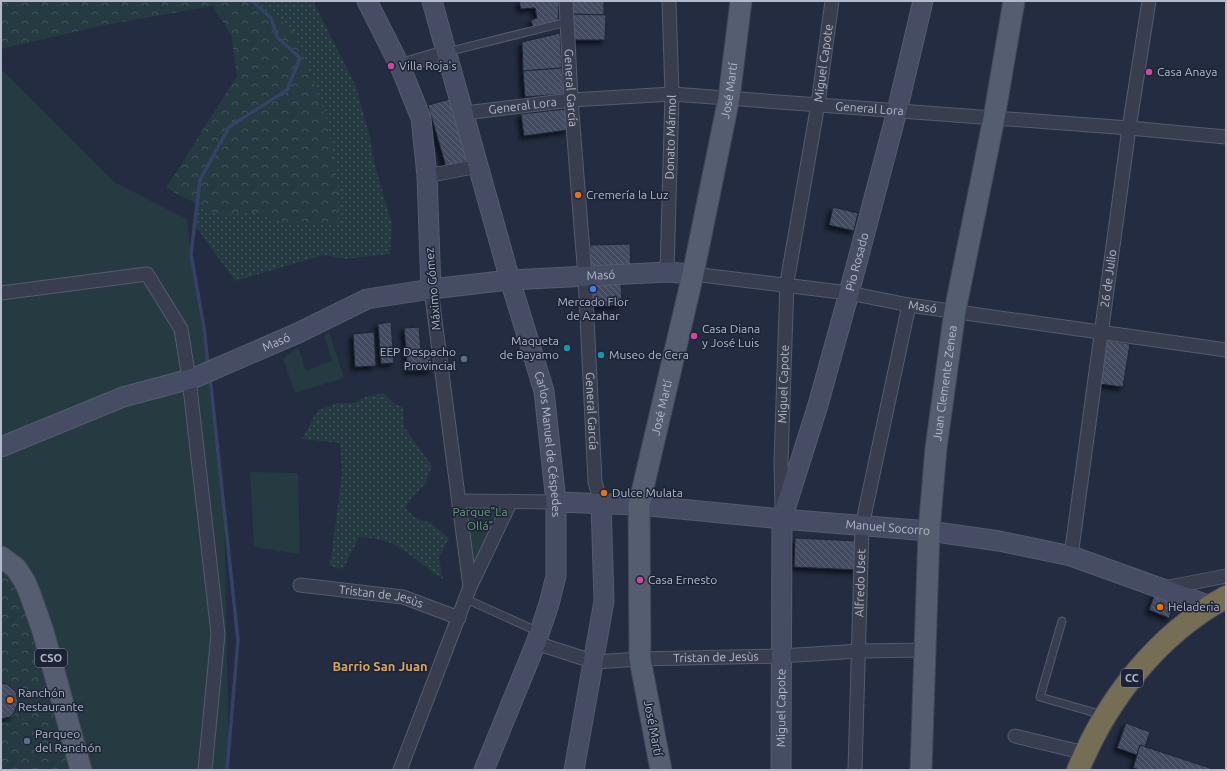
<svg xmlns="http://www.w3.org/2000/svg" width="1227" height="771" viewBox="0 0 1227 771" font-family="Ubuntu,sans-serif">
  <style>
    .grass { fill: url(#grass-dots) }
    .forest { fill: url(#forest-crowns) }
    .park { fill: #253a41 }
    .lines { fill: none; stroke-linecap: round; stroke-linejoin: round }
    .stream { stroke: #354266; stroke-width: 3.5 }
    .building { fill: url(#building-back-hatch); stroke: #1e2537; filter: url(#shadow) }
    .lane-casing { stroke: #555c6e; stroke-width: 9 }
    .street-casing { stroke: #555c6e; stroke-width: 15 }
    .secondary-casing { stroke: #555c6e; stroke-width: 21 }
    .primary-casing { stroke: #414759; stroke-width: 23 }
    .highway-casing { stroke: #42495b; stroke-width: 24 }
    .lane { stroke: #383e50; stroke-width: 7 }
    .street { stroke: #383e50; stroke-width: 13 }
    .secondary { stroke: #454c63; stroke-width: 19 }
    .primary { stroke: #555d70; stroke-width: 21 }
    .highway { stroke: #766e54; stroke-width: 22 }
    .hotel-dot { fill: #d1479c; stroke: #1c2335; stroke-width: 1.5 }
    .food-dot { fill: #e8710a; stroke: #1c2335; stroke-width: 1.5 }
    .shop-dot { fill: #3f7fe0; stroke: #1c2335; stroke-width: 1.5 }
    .culture-dot { fill: #0f9aa8; stroke: #1c2335; stroke-width: 1.5 }
    .service-dot { fill: #5c6f8a; stroke: #1c2335; stroke-width: 1.5 }
    .labels { text-anchor: middle; stroke-width: 3; stroke-linejoin: round; paint-order: stroke }
    .shield { fill: #1c2335; stroke: #868c9e; stroke-width: 1 }
    .shield-label { font-size: 11px; font-weight: bold; fill: #b4b9cb }
    .street-label { font-size: 12px; fill: #b4b9cb; stroke: #1c2335 }
    .poi-label { font-size: 12px; fill: #b4b9cb; stroke: #1c2335; text-anchor: start }
    .park-label { font-size: 12px; fill: #6a9d7c; stroke: #1c2335 }
    .neighbourhood-label { font-size: 13px; font-weight: bold; fill: #dba55f; stroke: #1c2335 }
  </style>
  <defs>
    <pattern id="grass-dots" width="8" height="8" patternUnits="userSpaceOnUse"><rect width="8" height="8" fill="#253a41"/><path d="M2 2h.1M6 6h.1" fill="none" stroke="#42545b" stroke-width="1.8" stroke-linecap="round"/></pattern>
    <pattern id="forest-crowns" width="20" height="18" patternUnits="userSpaceOnUse"><rect width="20" height="18" fill="#253a41"/><path d="M2 6a3 3 0 1 1 6 0M12 15a3 3 0 1 1 6 0" fill="none" stroke="#42545b"/></pattern>
    <pattern id="building-back-hatch" width="6" height="6" patternUnits="userSpaceOnUse"><rect width="6" height="6" fill="#424b62"/><path d="M-1 5l2 2M0 0l6 6M5-1l2 2" fill="none" stroke="#5b6377"/></pattern>
    <filter id="shadow"><feDropShadow dx="-3.5" dy="3.5" stdDeviation="2" flood-color="#0009"/></filter>
  </defs>
  <rect width="100%" height="100%" fill="#232c40"/>
  <g class="grass">
    <polygon points="252,1 315,1 315,5 356,86 371,142 375,166 392,224 390,254 345,259 323,255 235,281 195,225 200,180 229,127"/>
    <path d="M384 393 395 404 403 408 404 427 432 466 425 484 412 497 405 508 417 519 431 523 449 538 439 558 443 579C423 568 407 548 385 541 377 538 367 538 359 537L343 569 330 566 342 473 340 443 302 439 318 410 338 403H354L365 397Z"/>
  </g>
  <g class="forest">
    <polygon points="1,1 253,1 292,29 313,79 327,122 338,184 338,224 293,225 254,213 218,215 166,188 237,76 231,35 213,6 105,25 1,49"/>
    <polygon points="1,557 16,569 81,770 1,770"/>
  </g>
  <g class="park">
    <polygon points="1,69 114,182 187,219 191,254 204,328 224,501 229,761 227,770 81,770 43,631 1,557"/>
    <polygon points="329,332 344,378 295,393 283,359 298,347 306,371 332,360 324,335"/>
    <polygon points="250,472 298,473 300,554 254,547"/>
    <polygon points="465,505 499,507 474,569"/>
  </g>
  <g class="lines">
    <g class="stream">
      <polyline points="208,365 204,328 191,254 200,180 229,127 287,90 300,58 277,37 271,18 252,1"/>
      <polyline points="210,377 238,640 227,770"/>
    </g>
  </g>
  <g class="building">
    <polygon points="519,1 559,1 558,22 533,28 531,20 537,18 535,8 521,9"/>
    <polygon points="572,1 604,1 604,15 571,14"/>
    <polygon points="571,14 606,15 605,40 571,40"/>
    <polygon points="560,33 562,68 523,71 522,42"/>
    <polygon points="562,68 564,94 525,97 523,71"/>
    <polygon points="454,98 472,159 446,167 428,105"/>
    <polygon points="565,109 568,130 524,136 521,114"/>
    <polygon points="833,207 858,213 854,231 829,225"/>
    <polygon points="630,244 631,269 590,270 590,245"/>
    <polygon points="621,280 622,305 592,307 591,281"/>
    <polygon points="391,322 394,363 381,364 378,324"/>
    <polygon points="419,327 421,351 430,350 432,370 408,371 404,328"/>
    <polygon points="374,332 376,366 355,367 353,334"/>
    <polygon points="1106,340 1130,344 1123,387 1100,384"/>
    <polygon points="795,538 859,541 858,570 794,567"/>
    <polygon points="1155,593 1176,600 1169,618 1149,610"/>
    <polygon points="1,683 7,684 16,692 18,702 14,713 10,717 1,719"/>
    <polygon points="1126,723 1150,732 1145,747 1140,745 1137,755 1117,748"/>
    <polygon points="1140,745 1213,769 1212,770 1140,770 1133,768"/>
  </g>
  <g class="lines">
    <g class="lane-casing">
      <g id="lane">
        <polyline points="447,52 567,22"/>
        <polyline points="466,599 539,632"/>
        <polyline points="1062,621 1040,697 1103,715"/>
      </g>
    </g>
    <g class="street-casing">
      <g id="street">
        <path id="s1" d="M566 1 571 100 585 277 595 482 601 503"/>
        <polyline points="400,66 447,52"/>
        <path id="s2" d="M465 113 571 100 672 94 1129 128 1226 137"/>
        <polyline points="427,176 478,166"/>
        <path id="s3" d="M667 272 672 94 669 1"/>
        <path id="s4" d="M693 274 849 293 909 305 1226 350"/>
        <polyline points="431,289 470,587"/>
        <polyline points="1,293 147,274 181,329 189,379 218,634 205,770"/>
        <polyline points="459,501 556,502"/>
        <path id="s5" d="M782 507 781 462 787 282 818 104 832 1"/>
        <path id="s6" d="M1071 556 1129 128 1149 1"/>
        <path id="s7" d="M300 585 403 597 459 618"/>
        <polyline points="1164,588 1226,576"/>
        <path id="s8" d="M536 643 595 662 640 659 781 656 860 651 924 650"/>
        <polyline points="1015,736 1085,753"/>
        <polyline points="400,770 470,587 511,501"/>
        <path id="s9" d="M855 770 862 526 909 305"/>
      </g>
    </g>
    <g class="secondary-casing">
      <g id="secondary">
        <polyline points="367,1 400,66 421,118 427,176 431,289"/>
        <path id="s10" d="M432 1 510 280 544 391 556 502V576L549 604 536 643 484 770"/>
        <path id="s11" d="M1 447 123 397 194 378 298 333 367 299 431 289 510 280 667 272 693 274"/>
        <path id="s12" d="M556 502 639 505 782 519 929 531 999 541 1071 556 1210 606"/>
        <polyline points="574,770 604,601 601,503"/>
        <path id="s13" d="M781 770 782 519 818 405 849 293 897 111 923 1"/>
      </g>
    </g>
    <g class="primary-casing">
      <g id="primary">
        <polyline points="1,557 16,568 25,582 30,594 43,631 81,770"/>
        <path id="s14" d="M661 770 640 659 639 505 693 274 729 98 741 1"/>
        <path id="s15" d="M921 770 929 531 936 448 955 311 994 118 1014 1"/>
      </g>
    </g>
    <g class="highway-casing">
      <path id="highway" d="M1078 770C1107 699 1158 634 1226 597"/>
    </g>
    <use href="#lane" class="lane"/>
    <use href="#street" class="street"/>
    <use href="#secondary" class="secondary"/>
    <use href="#primary" class="primary"/>
    <use href="#highway" class="highway"/>
  </g>
  <g class="hotel-dot">
    <circle cx="391" cy="66" r="4"/>
    <circle cx="1149" cy="72" r="4"/>
    <circle cx="694" cy="336" r="4"/>
    <circle cx="640" cy="580" r="4"/>
  </g>
  <g class="food-dot">
    <circle cx="578" cy="195" r="4"/>
    <circle cx="604" cy="493" r="4"/>
    <circle cx="1160" cy="607" r="4"/>
    <circle cx="10" cy="700" r="4"/>
  </g>
  <circle class="shop-dot" cx="593" cy="289" r="4"/>
  <g class="culture-dot">
    <circle cx="567" cy="348" r="4"/>
    <circle cx="601" cy="355" r="4"/>
  </g>
  <g class="service-dot">
    <circle cx="464" cy="359" r="4"/>
    <circle cx="27" cy="741" r="4"/>
  </g>
  <g class="labels">
    <g class="shield">
      <rect x="35" y="649" width="32" height="18" rx="3"/>
      <rect x="1121" y="669" width="22" height="18" rx="3"/>
    </g>
    <g class="shield-label">
      <text x="51" y="662">CSO</text>
      <text x="1132" y="682">CC</text>
    </g>
    <g class="street-label">
      <text dy="4" stroke="none"><textPath href="#s5" startOffset="447">Miguel Capote</textPath></text>
      <text dy="4" stroke="none"><textPath href="#s1" startOffset="87">General García</textPath></text>
      <text dy="4" stroke="none"><textPath href="#s14" startOffset="691">José Martí</textPath></text>
      <text dy="4" stroke="none"><textPath href="#s2" startOffset="58">General Lora</textPath></text>
      <text dy="4" stroke="none"><textPath href="#s2" startOffset="406">General Lora</textPath></text>
      <text dy="4" stroke="none"><textPath href="#s3" startOffset="135">Donato Mármol</textPath></text>
      <text dy="4" stroke="none"><textPath href="#s13" startOffset="519">Pio Rosado</textPath></text>
      <text dy="4" stroke="none"><textPath href="#s11" startOffset="631">Masó</textPath></text>
      <text dy="4" stroke="none"><textPath href="#s6" startOffset="280">26 de Julio</textPath></text>
      <text transform="translate(433 289) rotate(-95)" y="4">Máximo Gómez</text>
      <text dy="4" stroke="none"><textPath href="#s4" startOffset="232">Masó</textPath></text>
      <text dy="4" stroke="none"><textPath href="#s11" startOffset="295">Masó</textPath></text>
      <text dy="4" stroke="none"><textPath href="#s15" startOffset="388">Juan Clemente Zenea</textPath></text>
      <text dy="4" stroke="none"><textPath href="#s5" startOffset="123">Miguel Capote</textPath></text>
      <text dy="4" stroke="none"><textPath href="#s14" startOffset="367">José Martí</textPath></text>
      <text dy="4" stroke="none"><textPath href="#s1" startOffset="411">General García</textPath></text>
      <text dy="4" stroke="none"><textPath href="#s10" startOffset="459">Carlos Manuel de Céspedes</textPath></text>
      <text dy="4" stroke="none"><textPath href="#s12" startOffset="333">Manuel Socorro</textPath></text>
      <text dy="4" stroke="none"><textPath href="#s9" startOffset="187">Alfredo Uset</textPath></text>
      <text dy="4" stroke="none"><textPath href="#s7" startOffset="82">Tristan de Jesùs</textPath></text>
      <text dy="4" stroke="none"><textPath href="#s8" startOffset="183">Tristan de Jesùs</textPath></text>
      <text dy="4" stroke="none"><textPath href="#s13" startOffset="62">Miguel Capote</textPath></text>
      <text transform="translate(653 728) rotate(79)" y="4">José Martí</text>
    </g>
    <g class="poi-label">
      <text x="399" y="70">Villa Roja's</text>
      <text x="1157" y="76">Casa Anaya</text>
      <text x="586" y="199">Cremería la Luz</text>
      <text x="593" y="306" text-anchor="middle">Mercado Flor<tspan x="593" dy="14">de Azahar</tspan></text>
      <text x="702" y="333">Casa Diana<tspan x="702" dy="14">y José Luis</tspan></text>
      <text x="559" y="345" text-anchor="end">Maqueta<tspan x="559" dy="14">de Bayamo</tspan></text>
      <text x="456" y="356" text-anchor="end">EEP Despacho<tspan x="456" dy="14">Provincial</tspan></text>
      <text x="609" y="359">Museo de Cera</text>
      <text x="612" y="497">Dulce Mulata</text>
      <text x="648" y="584">Casa Ernesto</text>
      <text x="1168" y="611">Heladeria</text>
      <text x="18" y="697">Ranchón<tspan x="18" dy="14">Restaurante</tspan></text>
      <text x="35" y="738">Parqueo<tspan x="35" dy="14">del Ranchón</tspan></text>
    </g>
    <g class="park-label">
      <text x="480" y="516">Parque"La<tspan x="480" dy="14">Ollá"</tspan></text>
    </g>
    <g class="neighbourhood-label">
      <text x="380" y="671">Barrio San Juan</text>
    </g>
  </g>
  <rect width="1227" height="771" fill="none" stroke="#b4b9cb" stroke-width="4"/>
</svg>
